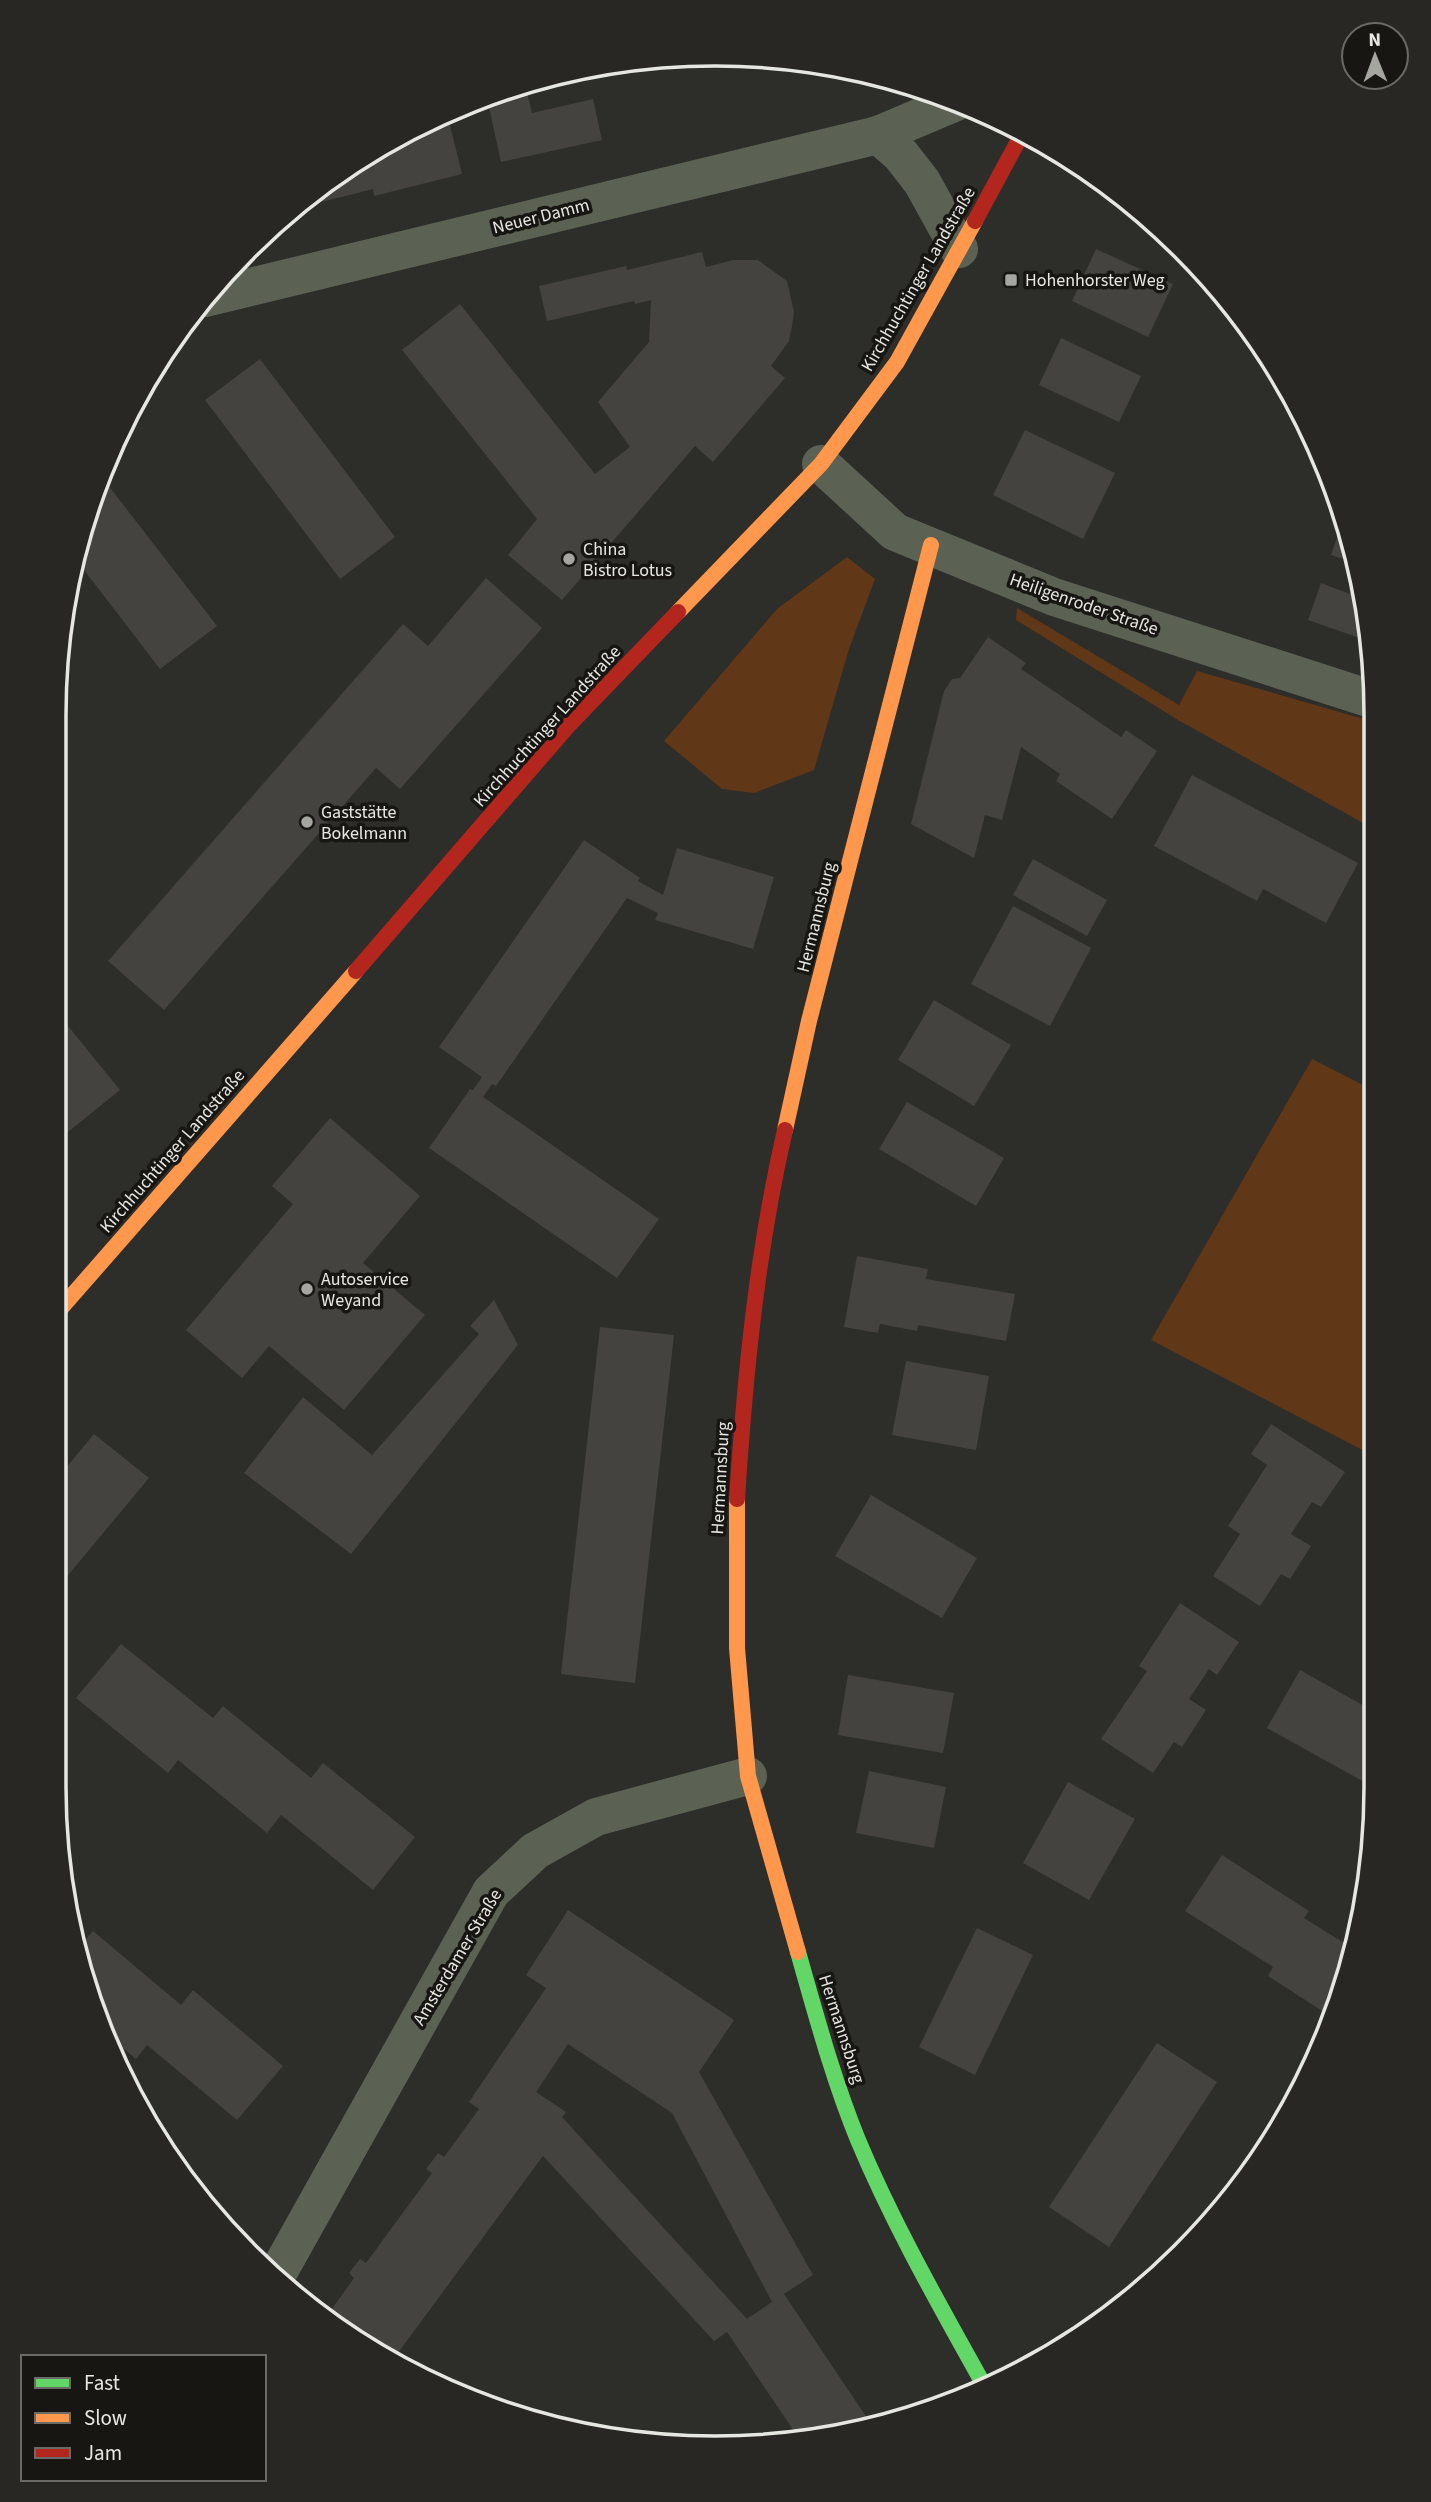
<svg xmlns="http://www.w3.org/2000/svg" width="1431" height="2502" viewBox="0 0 1431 2502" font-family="'Source Sans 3',sans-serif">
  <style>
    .green { fill: #603717 }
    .building { fill: #444340; fill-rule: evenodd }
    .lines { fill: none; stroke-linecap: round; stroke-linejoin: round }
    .street { stroke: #5b6254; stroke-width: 38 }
    .fast { stroke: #63d668; stroke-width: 16 }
    .slow { stroke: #ff974d; stroke-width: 16 }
    .jam { stroke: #b3261e; stroke-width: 16 }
    .poi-dot { fill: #a6a6a1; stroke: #171613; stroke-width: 2.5 }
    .labels { text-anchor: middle; stroke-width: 7; stroke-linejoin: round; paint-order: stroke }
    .street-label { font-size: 18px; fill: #e7e7e2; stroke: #171613 }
    .poi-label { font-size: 18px; fill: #e7e7e2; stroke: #171613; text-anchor: start }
    .rim { fill: none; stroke: #e7e7e2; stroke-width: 3.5 }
  </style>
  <rect width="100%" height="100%" fill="#2d2d29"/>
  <g class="green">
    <polygon points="847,557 875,579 849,649 814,770 754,793 722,789 664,741 777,609"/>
    <polygon points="1017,608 1179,705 1197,671 1371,721 1372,828 1178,720 1016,620"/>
    <polygon points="1312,1059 1373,1090 1374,1456 1151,1340"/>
  </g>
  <g class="building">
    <polygon points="525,84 532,113 593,99 602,140 501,162 487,98"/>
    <polygon points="447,113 462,174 374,196 373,189 293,209 313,191 423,122"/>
    <polygon points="1096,249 1173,284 1148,337 1072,301"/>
    <polygon points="702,252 706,267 733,260 758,260 787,281 794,312 792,326 789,341 771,366 785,378 713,462 695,446 562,600 508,555 537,519 402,350 460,304 595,474 630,447 598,402 649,342 651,300 635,304 634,301 547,321 539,286 626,266 627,270"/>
    <polygon points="1061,338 1141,376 1119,422 1039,385"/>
    <polygon points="260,359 395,537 340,579 205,400"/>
    <polygon points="1025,430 1115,473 1083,539 993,495"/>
    <polygon points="101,476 217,626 160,669 78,562 89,503"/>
    <polygon points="1342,523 1347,525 1356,563 1331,555"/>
    <polygon points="1358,573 1371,630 1371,642 1308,620 1321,583 1350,594"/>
    <polygon points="486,578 542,628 400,789 376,768 164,1010 108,961 403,624 428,646"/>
    <polygon points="988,637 1026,663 1021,669 1070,702 1121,737 1126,730 1157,751 1112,819 1056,781 1060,774 1021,747 1002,820 985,815 974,858 911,824 944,691 952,679 960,678"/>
    <polygon points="1192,775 1358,863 1326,923 1263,889 1257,901 1154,846"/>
    <polygon points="584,840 640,878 638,881 663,895 677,848 774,877 753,949 655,920 658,913 627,898 496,1086 492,1084 483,1097 659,1219 617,1278 429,1148 470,1089 473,1090 482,1077 439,1047"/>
    <polygon points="1033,859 1107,900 1087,936 1013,895"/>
    <polygon points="1013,906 1091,948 1050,1026 971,984"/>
    <polygon points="934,1000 1011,1045 974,1106 898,1060"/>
    <polygon points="55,1010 120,1090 63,1136 55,1126"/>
    <polygon points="907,1102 1004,1158 976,1206 879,1149"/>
    <polygon points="330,1118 420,1196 363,1263 425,1315 344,1410 269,1346 242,1378 186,1330 293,1204 272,1186"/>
    <polygon points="857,1256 928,1269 926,1279 1015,1294 1006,1341 918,1325 917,1331 880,1324 878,1333 844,1327"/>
    <polygon points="494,1300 518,1345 351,1554 244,1473 303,1397 372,1455 479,1334 470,1326"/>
    <polygon points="600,1327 674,1335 635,1683 561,1674"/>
    <polygon points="906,1361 989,1376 976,1450 892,1435"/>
    <polygon points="1271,1424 1345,1472 1321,1507 1312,1502 1291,1534 1311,1546 1290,1579 1281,1574 1260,1606 1213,1576 1240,1534 1228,1526 1267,1465 1251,1454"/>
    <polygon points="94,1434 149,1478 54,1592 55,1481"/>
    <polygon points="871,1495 977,1558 942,1618 835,1556"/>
    <polygon points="1180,1603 1239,1642 1217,1675 1209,1669 1189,1699 1206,1710 1182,1747 1174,1742 1153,1773 1101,1739 1147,1671 1139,1666"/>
    <polygon points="121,1644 213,1718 223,1706 311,1778 323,1763 415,1837 373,1890 281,1815 267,1833 178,1760 168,1773 76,1698"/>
    <polygon points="1300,1670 1375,1712 1375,1788 1267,1728"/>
    <polygon points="848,1675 954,1693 943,1753 838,1735"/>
    <polygon points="869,1771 946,1787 934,1848 856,1833"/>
    <polygon points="1068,1782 1135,1819 1089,1900 1023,1863"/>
    <polygon points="1222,1855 1309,1911 1304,1918 1352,1948 1342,1999 1333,2018 1268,1976 1273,1967 1185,1911"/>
    <path d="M568 1910 734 2020 699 2072 813 2275 784 2294 869 2421 798 2437 727 2332 714 2341 543 2156 395 2357 348 2336 327 2316 354 2278 349 2273 360 2259 366 2263 432 2173 426 2169 438 2153 444 2157 479 2109 469 2102 546 1988 526 1975ZM568 2044 672 2113 772 2302 747 2319 562 2117 566 2112 536 2092Z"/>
    <polygon points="977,1928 1033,1955 975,2075 919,2047"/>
    <polygon points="93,1931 181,2005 193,1990 283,2066 237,2120 147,2045 136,2059 110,2037 89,1999 80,1946"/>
    <polygon points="1157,2043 1217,2082 1109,2247 1049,2207"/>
  </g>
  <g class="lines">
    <g class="street">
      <polyline points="878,135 901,155 922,182 959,249"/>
      <polyline points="205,298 878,135 956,102"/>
      <polyline points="821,464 895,532 1054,597 1371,699"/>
      <polyline points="279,2271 491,1892 535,1851 596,1817 748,1776"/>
    </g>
    <path class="fast" d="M798 1952C816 2015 833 2079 858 2140 894 2226 940 2306 985 2387"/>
    <g class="slow">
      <polyline points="678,612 821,464 897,362 975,221"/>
      <polyline points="785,1130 809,1021 931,545"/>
      <polyline points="55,1315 356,971"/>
      <polyline points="737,1499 737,1648 748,1776 798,1952"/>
    </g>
    <g class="jam">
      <polyline points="975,221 1023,132"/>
      <polyline points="356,971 568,726 678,612"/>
      <path d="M737 1499C745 1375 757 1251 785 1130"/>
    </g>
  </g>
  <g class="poi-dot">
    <rect x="1004" y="273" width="14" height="14" rx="3.5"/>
    <circle cx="569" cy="559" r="7"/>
    <circle cx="307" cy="822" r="7"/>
    <circle cx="307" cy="1289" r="7"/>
  </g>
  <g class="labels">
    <g class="street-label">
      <text transform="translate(541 216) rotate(-14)" y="6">Neuer Damm</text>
      <text transform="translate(918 279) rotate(-60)" y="6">Kirchhuchtinger Landstraße</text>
      <text transform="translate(1084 604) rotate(19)" y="6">Heiligenroder Straße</text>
      <text transform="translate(547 726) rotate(-48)" y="6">Kirchhuchtinger Landstraße</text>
      <text transform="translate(816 917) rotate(-76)" y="6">Hermannsburg</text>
      <text transform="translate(172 1151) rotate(-49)" y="6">Kirchhuchtinger Landstraße</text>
      <text transform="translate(720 1478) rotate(-87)" y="6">Hermannsburg</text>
      <text transform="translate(457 1957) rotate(-59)" y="6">Amsterdamer Straße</text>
      <text transform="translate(842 2029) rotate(72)" y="6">Hermannsburg</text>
    </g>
    <g class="poi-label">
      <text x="1025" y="286">Hohenhorster Weg</text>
      <text x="583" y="555">China<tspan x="583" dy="21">Bistro Lotus</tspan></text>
      <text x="321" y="818">Gaststätte<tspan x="321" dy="21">Bokelmann</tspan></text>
      <text x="321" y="1285">Autoservice<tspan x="321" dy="21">Weyand</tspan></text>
    </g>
  </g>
  <path d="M0 0H1431V2502H0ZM715 66H715A649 649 0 0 1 1364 715V1787A649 649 0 0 1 715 2436H715A649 649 0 0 1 66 1787V715A649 649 0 0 1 715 66Z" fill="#282724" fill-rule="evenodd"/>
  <path class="rim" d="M715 66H715A649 649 0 0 1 1364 715V1787A649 649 0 0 1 715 2436H715A649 649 0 0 1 66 1787V715A649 649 0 0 1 715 66Z"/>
  <rect x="21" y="2355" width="245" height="126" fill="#171613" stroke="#6a6a66" stroke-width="2"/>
  <rect x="35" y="2378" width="35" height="10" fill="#63d668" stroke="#6a6a66" stroke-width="2"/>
  <text x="84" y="2390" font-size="21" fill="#e7e7e2">Fast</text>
  <rect x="35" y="2413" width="35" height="10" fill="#ff974d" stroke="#6a6a66" stroke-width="2"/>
  <text x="84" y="2425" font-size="21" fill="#e7e7e2">Slow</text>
  <rect x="35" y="2448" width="35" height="10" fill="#b3261e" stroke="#6a6a66" stroke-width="2"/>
  <text x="84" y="2460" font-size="21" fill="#e7e7e2">Jam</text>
  <g transform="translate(1375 56) rotate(359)"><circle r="33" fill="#171613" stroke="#6a6a66" stroke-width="2"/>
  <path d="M0-5L12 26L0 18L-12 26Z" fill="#a6a6a1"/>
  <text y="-10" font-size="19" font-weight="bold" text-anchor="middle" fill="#e7e7e2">N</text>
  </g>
</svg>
